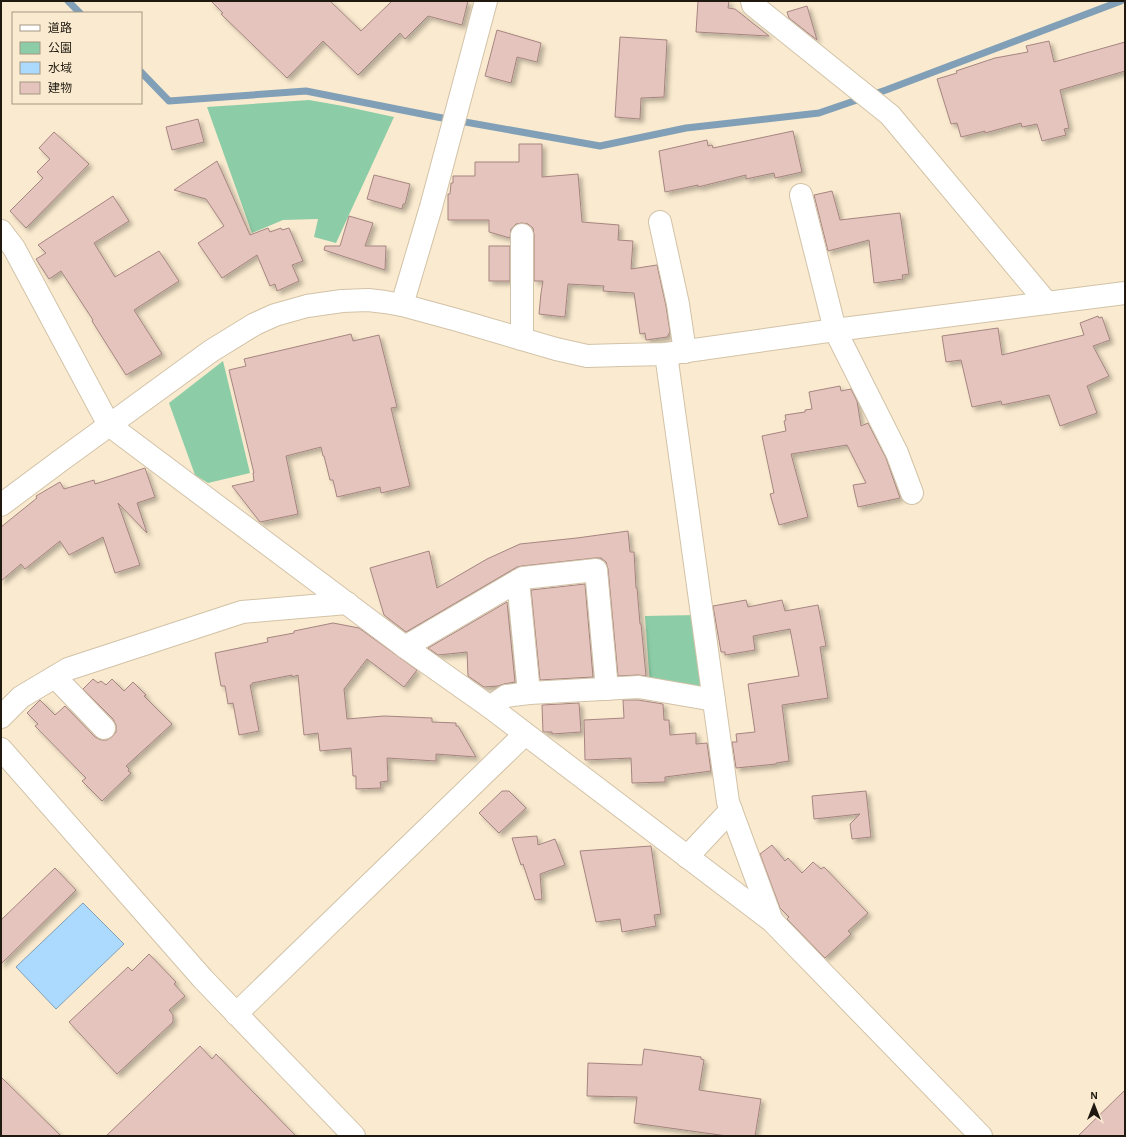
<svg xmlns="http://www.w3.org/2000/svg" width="1126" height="1137" viewBox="0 0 1126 1137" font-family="'Alegreya Sans','Noto Sans JP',sans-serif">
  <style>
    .green { fill: #8ccda7 }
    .water { fill: #abdafe; stroke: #81a0b7 }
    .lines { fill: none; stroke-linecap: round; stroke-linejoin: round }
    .stream { stroke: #81a0b7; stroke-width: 7 }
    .building { fill: #e6c4be; stroke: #a58580; filter: url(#shadow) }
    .minor-casing { stroke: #d2c3a8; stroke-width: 24 }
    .minor { stroke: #fff; stroke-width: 22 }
  </style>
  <defs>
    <filter id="shadow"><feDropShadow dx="3.5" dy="3.5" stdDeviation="2" flood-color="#0004"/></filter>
  </defs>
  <rect width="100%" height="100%" fill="#faeacf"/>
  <g class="green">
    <polygon points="309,100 343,106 394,117 336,243 314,237 318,219 283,220 252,233 207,107"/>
    <polygon points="223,361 250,473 208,483 195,475 169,403"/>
    <polygon points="697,615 705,692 650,685 645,616"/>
  </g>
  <polygon class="water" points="83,903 124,944 56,1009 16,967"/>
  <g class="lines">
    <g class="stream">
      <polyline points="68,1 80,13"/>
      <polyline points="141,72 169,101 306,91 437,117 600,146 686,128 819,113 886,90 1121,1"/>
    </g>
  </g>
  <g class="building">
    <polygon points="211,1 330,1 361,31 392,1 468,1 462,25 428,16 405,39 400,33 358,75 323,41 287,78 221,14 223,13"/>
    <polygon points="698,1 729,1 728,8 735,9 769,36 696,32"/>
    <polygon points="807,6 817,40 789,18 787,12"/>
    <polygon points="497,30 541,43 537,62 517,57 511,83 485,76"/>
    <polygon points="620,37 667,40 664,97 641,98 640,119 615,117"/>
    <polygon points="1049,41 1054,62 1125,42 1125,71 1060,90 1069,128 1064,129 1066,135 1042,141 1037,124 1022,127 1021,123 985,133 985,131 961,137 957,123 951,124 937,79 957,73 956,71 995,58 1028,52 1026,46"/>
    <polygon points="198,119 204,142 172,150 166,127"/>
    <polygon points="793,131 802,172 775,178 774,173 746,179 746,175 698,187 698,185 665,192 659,151 707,140 708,146 712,145 713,148"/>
    <polygon points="54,132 89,164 26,228 10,211 43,178 37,172 50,159 39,148"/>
    <polygon points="519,144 542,144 542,177 578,174 582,222 619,225 618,240 633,241 631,269 657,265 666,306 670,332 667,337 646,340 645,333 640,334 634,293 603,291 604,286 568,284 565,317 539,314 541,293 543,281 534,281 534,235 533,228 528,224 522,223 516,224 511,229 510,238 489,232 489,220 448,220 448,194 450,194 451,183 453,183 453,176 475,176 475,162 519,162"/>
    <polygon points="217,161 250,235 268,228 270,232 281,228 282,230 289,228 303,261 292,265 299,281 277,291 275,284 270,286 257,255 222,278 198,243 224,226 206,199 174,190"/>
    <polygon points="374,175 410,184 405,204 403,204 402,209 367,199"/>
    <polygon points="832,191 840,220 900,213 909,274 902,275 903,279 874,283 869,240 828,251 814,195"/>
    <polygon points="113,196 129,221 94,243 115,277 159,251 179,281 134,310 162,354 126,375 92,321 93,320 61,271 49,279 36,259 46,253 38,245"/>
    <polygon points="349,216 373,223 365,246 386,246 385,270 324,250 325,246 340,246"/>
    <rect x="489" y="246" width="21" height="35"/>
    <polygon points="1098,316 1099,318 1102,317 1110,340 1093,346 1109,376 1087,386 1097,413 1060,426 1049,395 1002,405 1001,401 972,407 961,360 946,362 942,336 998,328 1002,355 1084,335 1080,323"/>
    <polygon points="351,334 353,341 379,335 397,407 391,408 410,486 381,493 380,487 337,497 333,480 330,480 324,456 323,456 321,447 286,456 298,514 260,522 232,486 254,481 253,473 254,473 229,370 246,366 244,359"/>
    <polygon points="840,386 841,391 851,389 857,401 861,426 868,423 886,458 900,498 858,507 853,485 866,483 847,445 791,454 808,517 779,525 770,494 774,493 762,436 786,431 784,421 786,420 785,415 805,412 805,410 812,409 809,392"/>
    <polygon points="145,468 155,497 137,503 147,533 118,503 140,565 115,573 103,537 69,555 60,541 25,569 21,564 1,581 1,527 37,498 36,496 60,482 64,489 94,480 95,484"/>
    <polygon points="628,531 630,552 634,552 636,588 637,588 640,624 641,624 646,676 638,675 618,676 608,569 606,562 601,558 595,558 522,566 517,567 406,632 384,615 370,568 429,551 437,588 487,559 520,544 577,538"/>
    <polygon points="585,584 593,677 540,680 531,590"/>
    <polygon points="746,600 748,607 782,600 785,611 818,605 826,646 820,647 828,698 782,705 789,761 776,763 776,764 736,768 732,742 737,742 736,734 755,732 748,684 799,676 790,629 753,636 755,650 725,655 725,652 721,652 713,606"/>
    <polygon points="507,602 515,682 504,684 498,686 484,687 468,676 467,652 438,655 428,648"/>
    <polygon points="333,623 359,628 417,670 404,687 367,659 344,689 347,719 384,716 432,718 432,722 456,723 456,726 458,726 476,757 436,754 436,761 387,758 388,781 380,782 381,788 356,789 356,776 353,776 351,748 320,751 318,733 304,735 298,675 292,677 292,675 252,683 252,685 250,685 259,731 239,735 233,703 228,704 225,686 221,686 215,653 268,642 267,638 294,633 294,631"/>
    <polygon points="93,679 98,683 101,681 106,685 112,679 124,691 133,682 146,695 144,696 172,724 126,766 129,769 128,771 131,773 102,801 82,781 86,778 35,726 38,724 27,713 40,700 55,715 65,706 95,737 101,740 107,740 112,737 116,732 116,725 113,719 83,689"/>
    <polygon points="623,700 638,700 663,704 664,720 669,720 670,735 696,733 696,744 707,743 711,771 665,777 665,782 632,783 631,758 585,760 584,720 624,718"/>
    <polygon points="579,703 581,732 552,734 552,732 543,732 542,705"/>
    <polygon points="502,791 509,791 526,808 499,833 479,813"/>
    <polygon points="866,791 871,837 852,839 850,824 860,814 814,819 812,796"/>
    <polygon points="537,836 538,845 555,839 565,865 540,874 542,899 535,900 523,864 521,865 512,838"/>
    <polygon points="772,845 785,861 788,858 802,873 813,862 821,869 824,867 868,913 848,931 851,934 825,958 787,919 789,917 780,908 760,854"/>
    <polygon points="651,846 661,914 654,915 656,926 622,932 620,919 596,922 580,851"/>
    <polygon points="55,868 76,890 1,964 1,920"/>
    <polygon points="149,954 176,982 174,984 185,996 169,1010 173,1015 173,1022 117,1074 69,1022 128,967 132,971"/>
    <polygon points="200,1046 212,1059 216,1054 296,1136 106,1136"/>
    <polygon points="644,1049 701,1057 701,1059 704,1060 699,1090 761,1099 755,1136 727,1136 634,1123 637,1097 587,1096 588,1063 642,1065"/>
    <polygon points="1,1077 61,1136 1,1136"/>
    <polygon points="1125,1090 1125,1136 1078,1136"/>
  </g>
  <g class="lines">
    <g class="minor-casing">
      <g id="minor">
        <polyline points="752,1 753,5 890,115 1047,303"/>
        <polyline points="801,195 835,330 897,453 912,493"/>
        <polyline points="660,222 678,304 685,352"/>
        <polyline points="1,231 14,248 109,425 405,647 490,707 772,921 981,1136"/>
        <polyline points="522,235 522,339"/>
        <polyline points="402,305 431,207 486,1"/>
        <polyline points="666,354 728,802 772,921"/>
        <polyline points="1,505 60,461 211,351 255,324 275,315 307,306 342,301 368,300 385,302 402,305 457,320 556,349 587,356 621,355 666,354 835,330 1125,293"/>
        <polyline points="518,581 529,693"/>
        <polyline points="405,647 523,578 596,570 607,689"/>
        <polyline points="55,677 104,728"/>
        <polyline points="490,707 506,696 529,693 639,687 714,700"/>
        <polyline points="1,717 21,697 68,669 242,612 347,603"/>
        <polyline points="1,749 203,979 354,1136"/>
        <polyline points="687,857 731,810"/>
        <polyline points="236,1014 525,734"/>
      </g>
    </g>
    <use href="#minor" class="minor"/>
  </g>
  <rect width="1126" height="1137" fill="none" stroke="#1f1910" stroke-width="4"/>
  <rect x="12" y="12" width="130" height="92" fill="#faeacf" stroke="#a29683"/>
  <rect x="20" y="25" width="20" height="6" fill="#ffffff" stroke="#a29683"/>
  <text x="48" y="32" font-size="12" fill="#1f1910">道路</text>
  <rect x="20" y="42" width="20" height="12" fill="#8ccda7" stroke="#a29683"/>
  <text x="48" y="52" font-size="12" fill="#1f1910">公園</text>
  <rect x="20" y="62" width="20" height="12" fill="#abdafe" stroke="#a29683"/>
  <text x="48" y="72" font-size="12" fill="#1f1910">水域</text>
  <rect x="20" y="82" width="20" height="12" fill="#e6c4be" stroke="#a29683"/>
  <text x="48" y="92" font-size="12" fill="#1f1910">建物</text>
  <g transform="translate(1094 1105)" stroke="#faeacf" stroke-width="3" paint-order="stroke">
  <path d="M0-3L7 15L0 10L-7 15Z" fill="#1f1910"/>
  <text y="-6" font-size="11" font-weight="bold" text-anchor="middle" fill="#1f1910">N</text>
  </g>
</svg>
